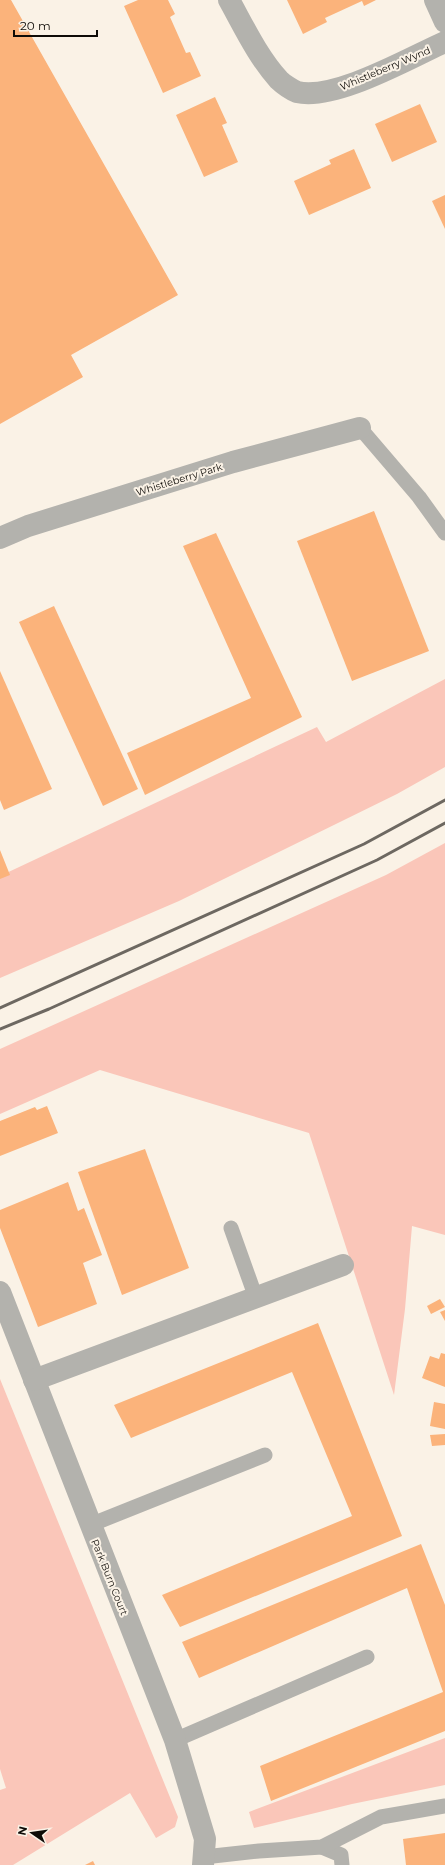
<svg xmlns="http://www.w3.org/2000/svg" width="445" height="1865" viewBox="0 0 445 1865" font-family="Montserrat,sans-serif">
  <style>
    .green { fill: #fac6b9 }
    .building { fill: #fbb37b }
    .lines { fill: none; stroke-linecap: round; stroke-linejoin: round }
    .lane { stroke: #b3b2ad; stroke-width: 15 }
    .street { stroke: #b3b2ad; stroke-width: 22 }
    .rail { stroke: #6d6861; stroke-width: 3 }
    .labels { text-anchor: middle; stroke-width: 4; stroke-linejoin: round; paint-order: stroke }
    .street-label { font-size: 10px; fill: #0e0b07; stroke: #faf2e6 }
  </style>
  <rect width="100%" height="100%" fill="#faf2e6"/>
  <g class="green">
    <polygon points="445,679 445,767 397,794 179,901 0,978 0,876 317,727 326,742"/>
    <polygon points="445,843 445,1235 412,1226 405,1309 394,1395 309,1133 100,1070 0,1114 0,1049 386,875"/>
    <polygon points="0,1379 178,1817 175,1827 156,1838 130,1793 13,1865 0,1865 0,1790 6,1788 0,1769"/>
    <polygon points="445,1738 445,1785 352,1804 254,1828 249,1812"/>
  </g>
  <g class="building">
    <polygon points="0,0 11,0 178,295 71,355 83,377 0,424"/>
    <polygon points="138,0 168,0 175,14 170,17 186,53 190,52 201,76 163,93 124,6"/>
    <polygon points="287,0 376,0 364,6 362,1 325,18 327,22 303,34"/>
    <polygon points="215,97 227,123 222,125 238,162 204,177 176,115"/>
    <polygon points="420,104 437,142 392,162 375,124"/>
    <polygon points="354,149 371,188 309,215 294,181 331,164 329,160"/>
    <polygon points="445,195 445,229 432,201"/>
    <polygon points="374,511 429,651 352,681 297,541"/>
    <polygon points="216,533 302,717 145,795 127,753 251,698 183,546"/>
    <polygon points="54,606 138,789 103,806 19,622"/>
    <polygon points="0,671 52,789 4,810 0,800"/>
    <polygon points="0,850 10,875 0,879"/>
    <polygon points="47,1106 58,1133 0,1156 0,1121 35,1107 37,1110"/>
    <polygon points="145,1149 189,1268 122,1295 78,1172"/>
    <polygon points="68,1182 78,1211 84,1208 102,1255 83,1263 97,1304 38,1327 0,1228 0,1210"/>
    <polygon points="440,1299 445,1307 431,1314 427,1306"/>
    <polygon points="445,1310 445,1321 440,1312"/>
    <polygon points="318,1323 402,1536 180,1627 162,1595 352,1516 292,1372 131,1438 114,1405"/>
    <polygon points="441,1353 445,1354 445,1387 422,1378 430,1356 439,1359"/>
    <polygon points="434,1402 445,1404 445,1429 430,1426"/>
    <polygon points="445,1434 445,1445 432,1446 430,1435"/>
    <polygon points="421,1544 445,1605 445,1731 271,1801 260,1766 443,1692 407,1588 199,1678 182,1642"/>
    <polygon points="445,1833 445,1865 406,1865 403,1839"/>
    <polygon points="93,1861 95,1865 85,1865"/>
  </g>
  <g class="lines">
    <g class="lane">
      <polyline points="360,428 419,497 445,533"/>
      <polyline points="231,1228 256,1298"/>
      <polyline points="90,1525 265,1455"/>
      <polyline points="175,1740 367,1657"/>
      <polyline points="322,1847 341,1855 342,1865"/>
      <polyline points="204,1857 259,1851 322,1847 381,1817 445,1806"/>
    </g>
    <g class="street">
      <path d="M229 0C244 27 258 57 279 80 283 84 292 90 297 92 335 101 409 58 445 42"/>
      <polyline points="435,0 445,22"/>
      <polyline points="0,538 28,526 233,462 360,428"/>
      <polyline points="0,1292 175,1740 205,1839 203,1865"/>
      <polyline points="34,1380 343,1265"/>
    </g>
    <g class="rail">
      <polyline points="0,1008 364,844 445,800"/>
      <polyline points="0,1029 49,1009 377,860 445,823"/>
    </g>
  </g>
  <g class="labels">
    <g class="street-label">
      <text transform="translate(385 68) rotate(-23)" y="4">Whistleberry Wynd</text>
      <text transform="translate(179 479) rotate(-17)" y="4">Whistleberry Park</text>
      <text transform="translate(110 1577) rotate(68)" y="4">Park Burn Court</text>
    </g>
  </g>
  <g transform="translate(32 1833) rotate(283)" stroke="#faf2e6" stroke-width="3" paint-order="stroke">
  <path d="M0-3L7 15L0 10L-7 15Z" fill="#0e0b07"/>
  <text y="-6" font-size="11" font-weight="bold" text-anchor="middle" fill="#0e0b07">N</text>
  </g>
  <path d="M14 30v6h83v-6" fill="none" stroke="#0e0b07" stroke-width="2"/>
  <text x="20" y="30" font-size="12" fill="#0e0b07" stroke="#faf2e6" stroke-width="3" paint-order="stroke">20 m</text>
</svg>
